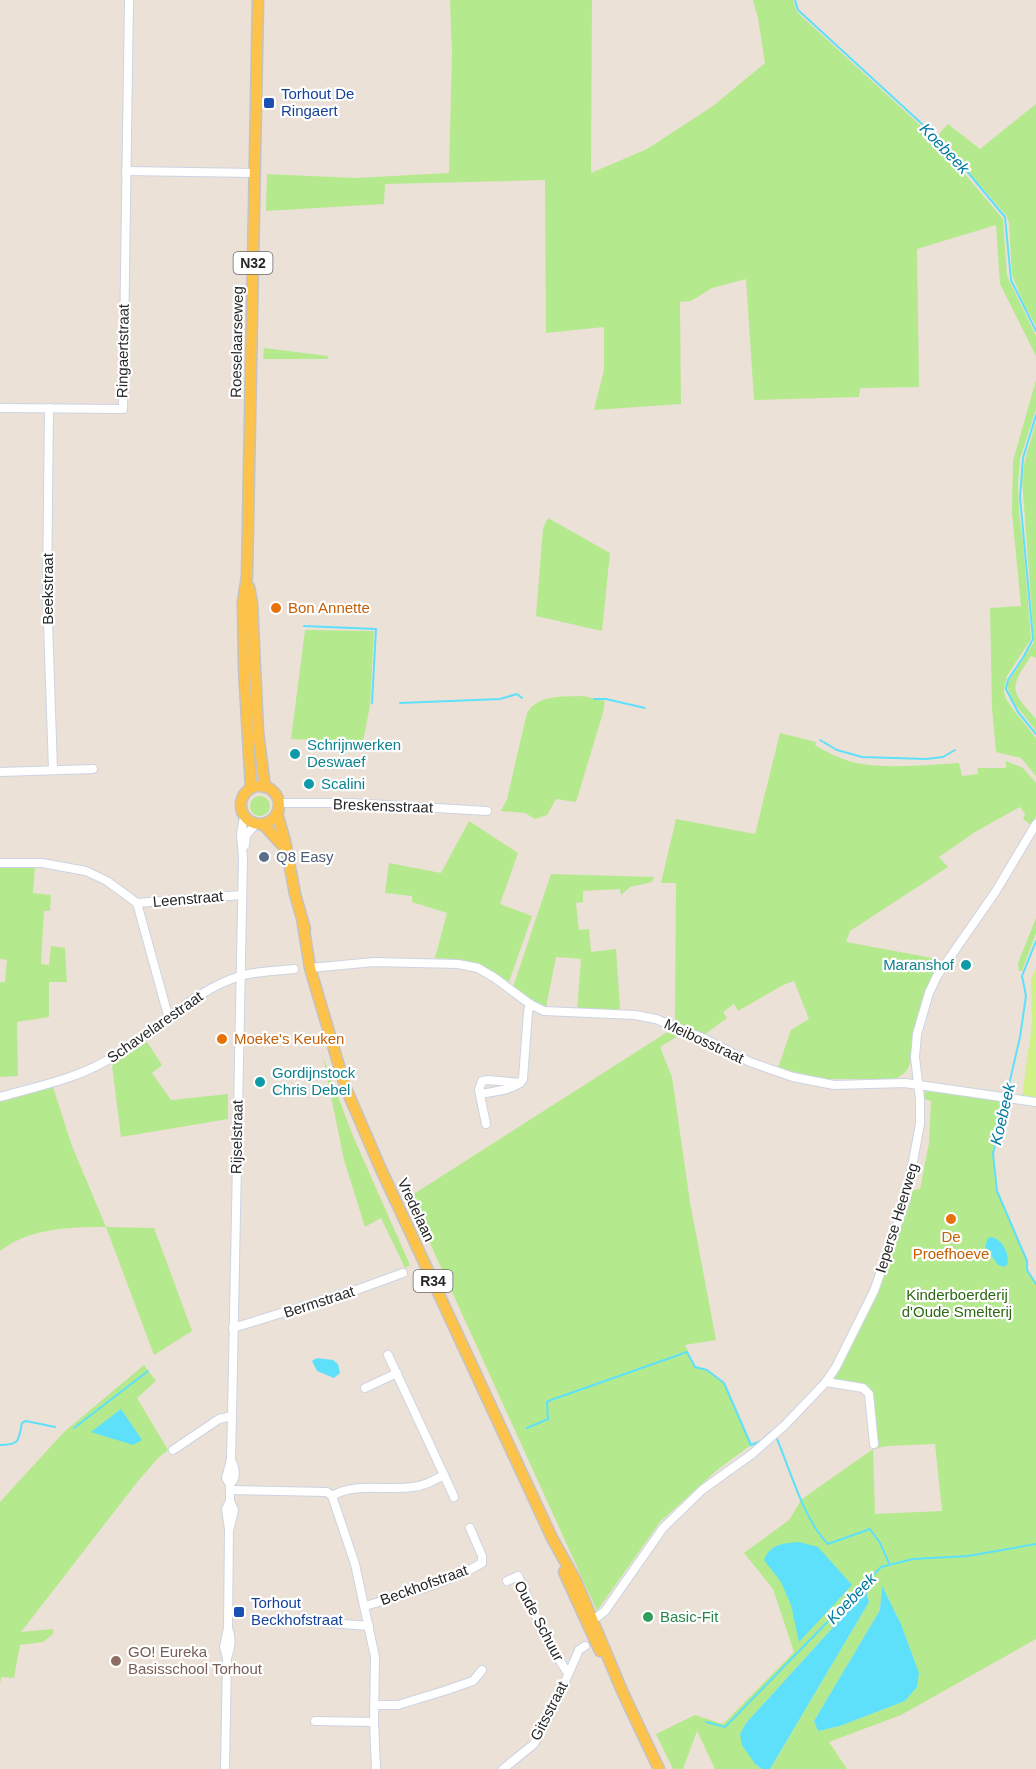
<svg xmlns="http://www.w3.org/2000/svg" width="1036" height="1769" viewBox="0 0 1036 1769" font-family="Helvetica,sans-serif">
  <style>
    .green { fill: #b5e98d; fill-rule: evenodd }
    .pitch { fill: #cff187 }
    .water { fill: #5ee0fa }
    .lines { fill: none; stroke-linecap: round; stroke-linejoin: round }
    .stream { stroke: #5ee0fa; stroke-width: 2 }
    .minor-casing { stroke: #ccd3e2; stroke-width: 10 }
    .major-casing { stroke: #c3c3c3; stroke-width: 13 }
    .minor { stroke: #fff; stroke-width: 8 }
    .major { stroke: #fdc24a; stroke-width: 10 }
    .transit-dot { fill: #1a4fb4; stroke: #fff; stroke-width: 2 }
    .food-dot { fill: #e8710a; stroke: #fff; stroke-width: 2 }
    .culture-dot { fill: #0f9aa8; stroke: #fff; stroke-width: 2 }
    .service-dot { fill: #5c6f8a; stroke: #fff; stroke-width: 2 }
    .leisure-dot { fill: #2e9e5b; stroke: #fff; stroke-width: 2 }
    .education-dot { fill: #8d6e63; stroke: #fff; stroke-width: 2 }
    .labels { text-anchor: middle; stroke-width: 4.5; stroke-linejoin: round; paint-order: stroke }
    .shield { fill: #fff; stroke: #686868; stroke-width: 1.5 }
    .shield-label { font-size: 14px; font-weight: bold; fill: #272727 }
    .transit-label { font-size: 15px; fill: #164399; stroke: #fff; text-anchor: start }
    .street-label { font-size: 15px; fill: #272727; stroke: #fff }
    .food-label { font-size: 15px; fill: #c56008; stroke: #fff; text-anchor: start }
    .culture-label { font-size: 15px; fill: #0d838f; stroke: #fff; text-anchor: start }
    .service-label { font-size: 15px; fill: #4e5e75; stroke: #fff; text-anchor: start }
    .park-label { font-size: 15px; fill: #2d6912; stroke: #fff }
    .leisure-label { font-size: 15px; fill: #27864d; stroke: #fff; text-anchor: start }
    .education-label { font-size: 15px; fill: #785e54; stroke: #fff; text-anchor: start }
    .water-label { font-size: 16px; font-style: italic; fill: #017ba2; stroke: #fff }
  </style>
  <rect width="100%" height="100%" fill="#ece1d7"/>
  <g class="green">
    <polygon points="450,0 592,0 591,173 647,149 713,106 765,63 758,18 753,0 793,0 797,12 935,139 1003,219 1007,276 1036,336 1036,356 1000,284 996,225 917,249 919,387 860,388 859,397 754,400 746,279 712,288 691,301 680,302 681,404 594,410 604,370 604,327 546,333 545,180 385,184 384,204 266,211 267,174 355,178 449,173 452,54"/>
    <polygon points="1036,104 1036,326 1024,305 1012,275 1009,223 1006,215 937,136 948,124 980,149"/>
    <polygon points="264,348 328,356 328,359 263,359"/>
    <polygon points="1036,380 1036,409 1020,459 1018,484 1019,513 1023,542 1031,639 1007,676 1004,691 1005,697 1012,708 1036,738 1036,776 1021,758 996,752 992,708 990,608 1021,606 1012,513 1013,461"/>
    <path d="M1036 421V658L1031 656C1009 689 1010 690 1036 719V731L1011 699 1007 684 1034 642 1022 479 1025 460Z"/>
    <polygon points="548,518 610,553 602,631 536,616 543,528"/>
    <polygon points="305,630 374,631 370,705 363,742 291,739"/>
    <path d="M583 696 605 701 602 716 576 802 556 799 547 815 535 819 525 813 501 811 507 799 527 713C538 694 563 697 583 696Z"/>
    <path d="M780 733 816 742 815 745C828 753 842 760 857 763 885 769 931 765 959 763L962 776 978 774 977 768H1006V761L1023 768 1036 783V816L1031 825 1023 819 1025 814 1020 807 975 832 939 857 948 867 850 931 846 942 938 959 941 962C926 984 917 1012 913 1038 912 1047 913 1058 909 1066 906 1073 901 1076 895 1079H823L778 1068 791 1030 809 1019 794 981 783 985 738 1011 734 1004 723 1012 727 1018 704 1035 675 1021 676 883H661L676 819 755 834Z"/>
    <circle cx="260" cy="806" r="10"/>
    <path d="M469 821 518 853 500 904 532 916 509 982C480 962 470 960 435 958L447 913 412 902V896L385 893 389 863 441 873Z"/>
    <polygon points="0,867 35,867 33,893 51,895 50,911 44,911 41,964 49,965 51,946 65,948 67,982 49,982 49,1017 17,1022 18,1076 0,1077 0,982 5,982 7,960 0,959"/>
    <polygon points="551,874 654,877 652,882 630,887 621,895 620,889 583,891 583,902 576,903 579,930 589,929 591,952 616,949 620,1009 617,1011 577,1011 581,959 556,957 546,1007 536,1003 513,987"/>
    <polygon points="1036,918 1036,933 1022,971 1019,971 1018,963"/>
    <polygon points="672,1029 683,1033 660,1047 672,1077 690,1202 716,1340 685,1345 695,1367 707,1370 724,1383 751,1445 716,1471 660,1522 597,1611 409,1197"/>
    <polygon points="147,1042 162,1065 152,1073 171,1100 228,1094 228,1119 121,1137 112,1065"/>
    <polygon points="323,1057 353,1136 410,1265 405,1268 381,1218 365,1227 344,1160"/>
    <path d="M53 1087 72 1146 106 1227 154 1228 192 1331 154 1355 106 1227C69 1227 30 1228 0 1251V1102Z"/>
    <path d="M927 1091 1005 1101 993 1154 994 1171 997 1191 1027 1261V1270L1036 1284V1639L901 1715 829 1742 847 1769H770L869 1602 866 1591 746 1723 740 1734 755 1764 762 1769H715L697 1731 683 1769H673L656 1734 695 1715 723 1724 794 1652 773 1589 744 1553 789 1520 802 1499 873 1449 868 1385 836 1381 833 1378 877 1292 894 1248 912 1190 920 1189 929 1143 931 1101 924 1099 923 1095ZM935 1444 942 1511 875 1514 873 1449 887 1446ZM882 1587 901 1624 918 1673 905 1701 840 1726 818 1731 814 1721 880 1610Z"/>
    <polygon points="144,1365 156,1381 137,1398 168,1450 159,1457 138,1481 21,1632 53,1629 53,1634 43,1642 20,1645 14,1678 1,1677 0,1685 0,1502 64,1432"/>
  </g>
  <polygon class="pitch" points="1036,968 1036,1100 1022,1098 1032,1023 1031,979"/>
  <g class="water">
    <path d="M992 1237C1003 1241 1008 1251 1008 1263L1005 1267 998 1265 991 1255 992 1251 987 1250 985 1246 988 1238Z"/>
    <polygon points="317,1358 333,1360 338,1364 340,1373 334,1378 317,1371 312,1361"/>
    <polygon points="121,1409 142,1440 133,1445 91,1432"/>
    <path d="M799 1542 818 1547 852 1585 799 1642 791 1605 781 1582 764 1560C770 1544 784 1543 799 1542Z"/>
    <polygon points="882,1586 901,1624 919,1673 917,1687 905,1701 840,1726 818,1731 814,1721 880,1610"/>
    <polygon points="866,1591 869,1602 770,1769 762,1769 755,1764 742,1745 740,1734 746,1723"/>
  </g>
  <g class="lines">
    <g class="stream">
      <polyline points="795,0 798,10 946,146 1005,217 1011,280 1036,331"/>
      <polyline points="1036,415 1023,458 1020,497 1033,639 1024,656 1008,680 1006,689 1018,712 1036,734"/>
      <polyline points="304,626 376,629 372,703"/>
      <polyline points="594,699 606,699 645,708"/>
      <polyline points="400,703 500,699 517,694 522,698"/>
      <polyline points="820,740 837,750 862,757 926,759 943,757 955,750"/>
      <polyline points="1036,941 1022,976 1026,996 1020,1037 993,1154 997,1191 1027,1261 1027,1270 1036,1284"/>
      <polyline points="74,1428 148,1371"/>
      <polyline points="527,1428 548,1419 547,1402 551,1400 687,1352 695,1367 707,1370 724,1383 751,1445 761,1441 771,1432"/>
      <path d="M777 1439C791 1472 804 1520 828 1544L870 1529 880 1543 889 1563"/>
      <path d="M0 1445C21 1445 18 1440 22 1423L26 1421 55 1427"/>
      <polyline points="706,1722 725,1727 881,1567 913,1559 968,1556 1036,1544"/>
    </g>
    <g class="minor-casing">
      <g id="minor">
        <polyline points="126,171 255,173"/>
        <polyline points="0,408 123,409 129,0"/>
        <polyline points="49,408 47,593 53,770"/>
        <polyline points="0,772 93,769"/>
        <polyline points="279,803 351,803 487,811"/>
        <polyline points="245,845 246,835 256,824"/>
        <polyline points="0,863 42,863 86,871 107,881 137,903 241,895"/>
        <polyline points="137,903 169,1019"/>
        <polyline points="310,968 374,962 458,964 478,968 495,978 530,1004 544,1011 635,1015 656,1019 705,1039 750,1062 793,1077 834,1085 905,1083 1036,1102"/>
        <path d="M481 1094C495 1091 508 1091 520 1083"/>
        <path d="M0 1097C35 1087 72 1080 104 1062 151 1037 189 992 240 976 257 971 277 971 294 969"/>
        <polyline points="486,1124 479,1090 482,1081 488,1080 520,1083 523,1079 528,1012 530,1004"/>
        <polyline points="233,1328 359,1289 403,1273"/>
        <polyline points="826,1382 863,1388 869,1394 874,1444"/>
        <polyline points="365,1388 397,1373"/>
        <polyline points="173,1450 219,1419 232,1416"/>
        <polyline points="444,1475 454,1497"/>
        <path d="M230 1484C238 1477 235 1468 231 1460"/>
        <polyline points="230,1490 327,1492 332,1496 355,1564 375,1657 374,1722 376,1769"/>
        <path d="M332 1496C354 1482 386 1491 412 1487 424 1486 433 1481 444 1475L388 1355"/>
        <polyline points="230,1527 234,1510 230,1501"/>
        <polyline points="507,1581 518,1576 548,1643 568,1673"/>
        <path d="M365 1606C405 1594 446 1584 482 1563V1556L470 1528"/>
        <polyline points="317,1622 369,1626"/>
        <polyline points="588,1624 605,1611 663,1528 702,1490 752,1454 785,1425 826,1382 836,1367 874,1291 906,1199 920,1124 920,1099 915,1057 917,1034 929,993 937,976 996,891 1036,824"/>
        <path d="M227 1658C231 1647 232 1639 228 1628"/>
        <polyline points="374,1705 398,1705 447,1690 473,1681 482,1670"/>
        <polyline points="315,1721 374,1722"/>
        <polyline points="225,1769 227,1658 224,1647 228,1628 229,1529 226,1509 230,1501 230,1484 226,1478 231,1460 232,1416 243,858 241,834 244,817"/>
        <polyline points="503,1769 534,1744 556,1702 579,1650 585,1646"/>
      </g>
    </g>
    <g class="major-casing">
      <g id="major">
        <polyline points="249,587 252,603 258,732 265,787"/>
        <circle cx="260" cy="805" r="19"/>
        <polyline points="251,788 244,669 243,602 247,576 258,0"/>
        <polyline points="277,813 285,841 295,894 305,929"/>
        <polyline points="263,824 285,848"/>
        <polyline points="303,924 310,968 345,1086 379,1165 552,1538 576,1581 623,1693 659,1769"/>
        <polyline points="564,1572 600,1651"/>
      </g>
    </g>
    <use href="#minor" class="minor"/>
    <use href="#major" class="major"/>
  </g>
  <g class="transit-dot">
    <rect x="263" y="97" width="12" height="12" rx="3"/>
    <rect x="233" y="1606" width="12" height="12" rx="3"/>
  </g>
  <g class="food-dot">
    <circle cx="276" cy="608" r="6"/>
    <circle cx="222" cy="1039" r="6"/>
    <circle cx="951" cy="1219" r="6"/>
  </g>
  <g class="culture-dot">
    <circle cx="295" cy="754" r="6"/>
    <circle cx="309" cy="784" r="6"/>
    <circle cx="966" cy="965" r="6"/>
    <circle cx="260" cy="1082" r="6"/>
  </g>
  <circle class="service-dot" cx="264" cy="857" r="6"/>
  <circle class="leisure-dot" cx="648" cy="1617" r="6"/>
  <circle class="education-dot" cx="116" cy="1661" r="6"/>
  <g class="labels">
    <g class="shield">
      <rect x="233.5" y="252" width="39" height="22" rx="4.5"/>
      <rect x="413.5" y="1270" width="39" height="22" rx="4.5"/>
    </g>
    <g class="shield-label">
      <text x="253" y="268">N32</text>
      <text x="433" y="1286">R34</text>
    </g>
    <g class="transit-label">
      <text x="281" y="99">Torhout De<tspan x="281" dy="17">Ringaert</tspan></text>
      <text x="251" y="1608">Torhout<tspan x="251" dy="17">Beckhofstraat</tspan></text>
    </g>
    <g class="street-label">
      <text transform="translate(237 342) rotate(-89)" y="5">Roeselaarseweg</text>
      <text transform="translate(123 351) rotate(-89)" y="5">Ringaertstraat</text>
      <text transform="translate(48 589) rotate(-90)" y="5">Beekstraat</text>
      <text transform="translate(383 806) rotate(2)" y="5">Breskensstraat</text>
      <text transform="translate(188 899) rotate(-5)" y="5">Leenstraat</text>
      <text transform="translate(155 1027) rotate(-35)" y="5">Schavelarestraat</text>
      <text transform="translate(704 1041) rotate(25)" y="5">Meibosstraat</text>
      <text transform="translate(237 1137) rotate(-89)" y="5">Rijselstraat</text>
      <text transform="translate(416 1210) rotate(65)" y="5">Vredelaan</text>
      <text transform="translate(897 1218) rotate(-73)" y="5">Ieperse Heerweg</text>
      <text transform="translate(319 1302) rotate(-18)" y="5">Bermstraat</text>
      <text transform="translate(424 1585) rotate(-20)" y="5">Beckhofstraat</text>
      <text transform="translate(539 1621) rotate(62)" y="5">Oude Schuur</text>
      <text transform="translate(549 1711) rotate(-63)" y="5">Gitsstraat</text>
    </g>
    <g class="food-label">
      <text x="288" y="613">Bon Annette</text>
      <text x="234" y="1044">Moeke's Keuken</text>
      <text x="951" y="1242" text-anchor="middle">De<tspan x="951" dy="17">Proefhoeve</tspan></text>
    </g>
    <g class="culture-label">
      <text x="307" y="750">Schrijnwerken<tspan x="307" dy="17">Deswaef</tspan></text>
      <text x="321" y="789">Scalini</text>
      <text x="954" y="970" text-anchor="end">Maranshof</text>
      <text x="272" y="1078">Gordijnstock<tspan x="272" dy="17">Chris Debel</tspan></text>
    </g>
    <g class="service-label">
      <text x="276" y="862">Q8 Easy</text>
    </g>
    <g class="park-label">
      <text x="957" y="1300">Kinderboerderij<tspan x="957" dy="17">d'Oude Smelterij</tspan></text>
    </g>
    <g class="leisure-label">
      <text x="660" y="1622">Basic-Fit</text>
    </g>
    <g class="education-label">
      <text x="128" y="1657">GO! Eureka<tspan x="128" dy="17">Basisschool Torhout</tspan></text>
    </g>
    <g class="water-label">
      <text transform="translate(945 148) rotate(46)" y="6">Koebeek</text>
      <text transform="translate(1002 1114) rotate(-77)" y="6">Koebeek</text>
      <text transform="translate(851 1598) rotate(-46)" y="6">Koebeek</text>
    </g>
  </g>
</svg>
